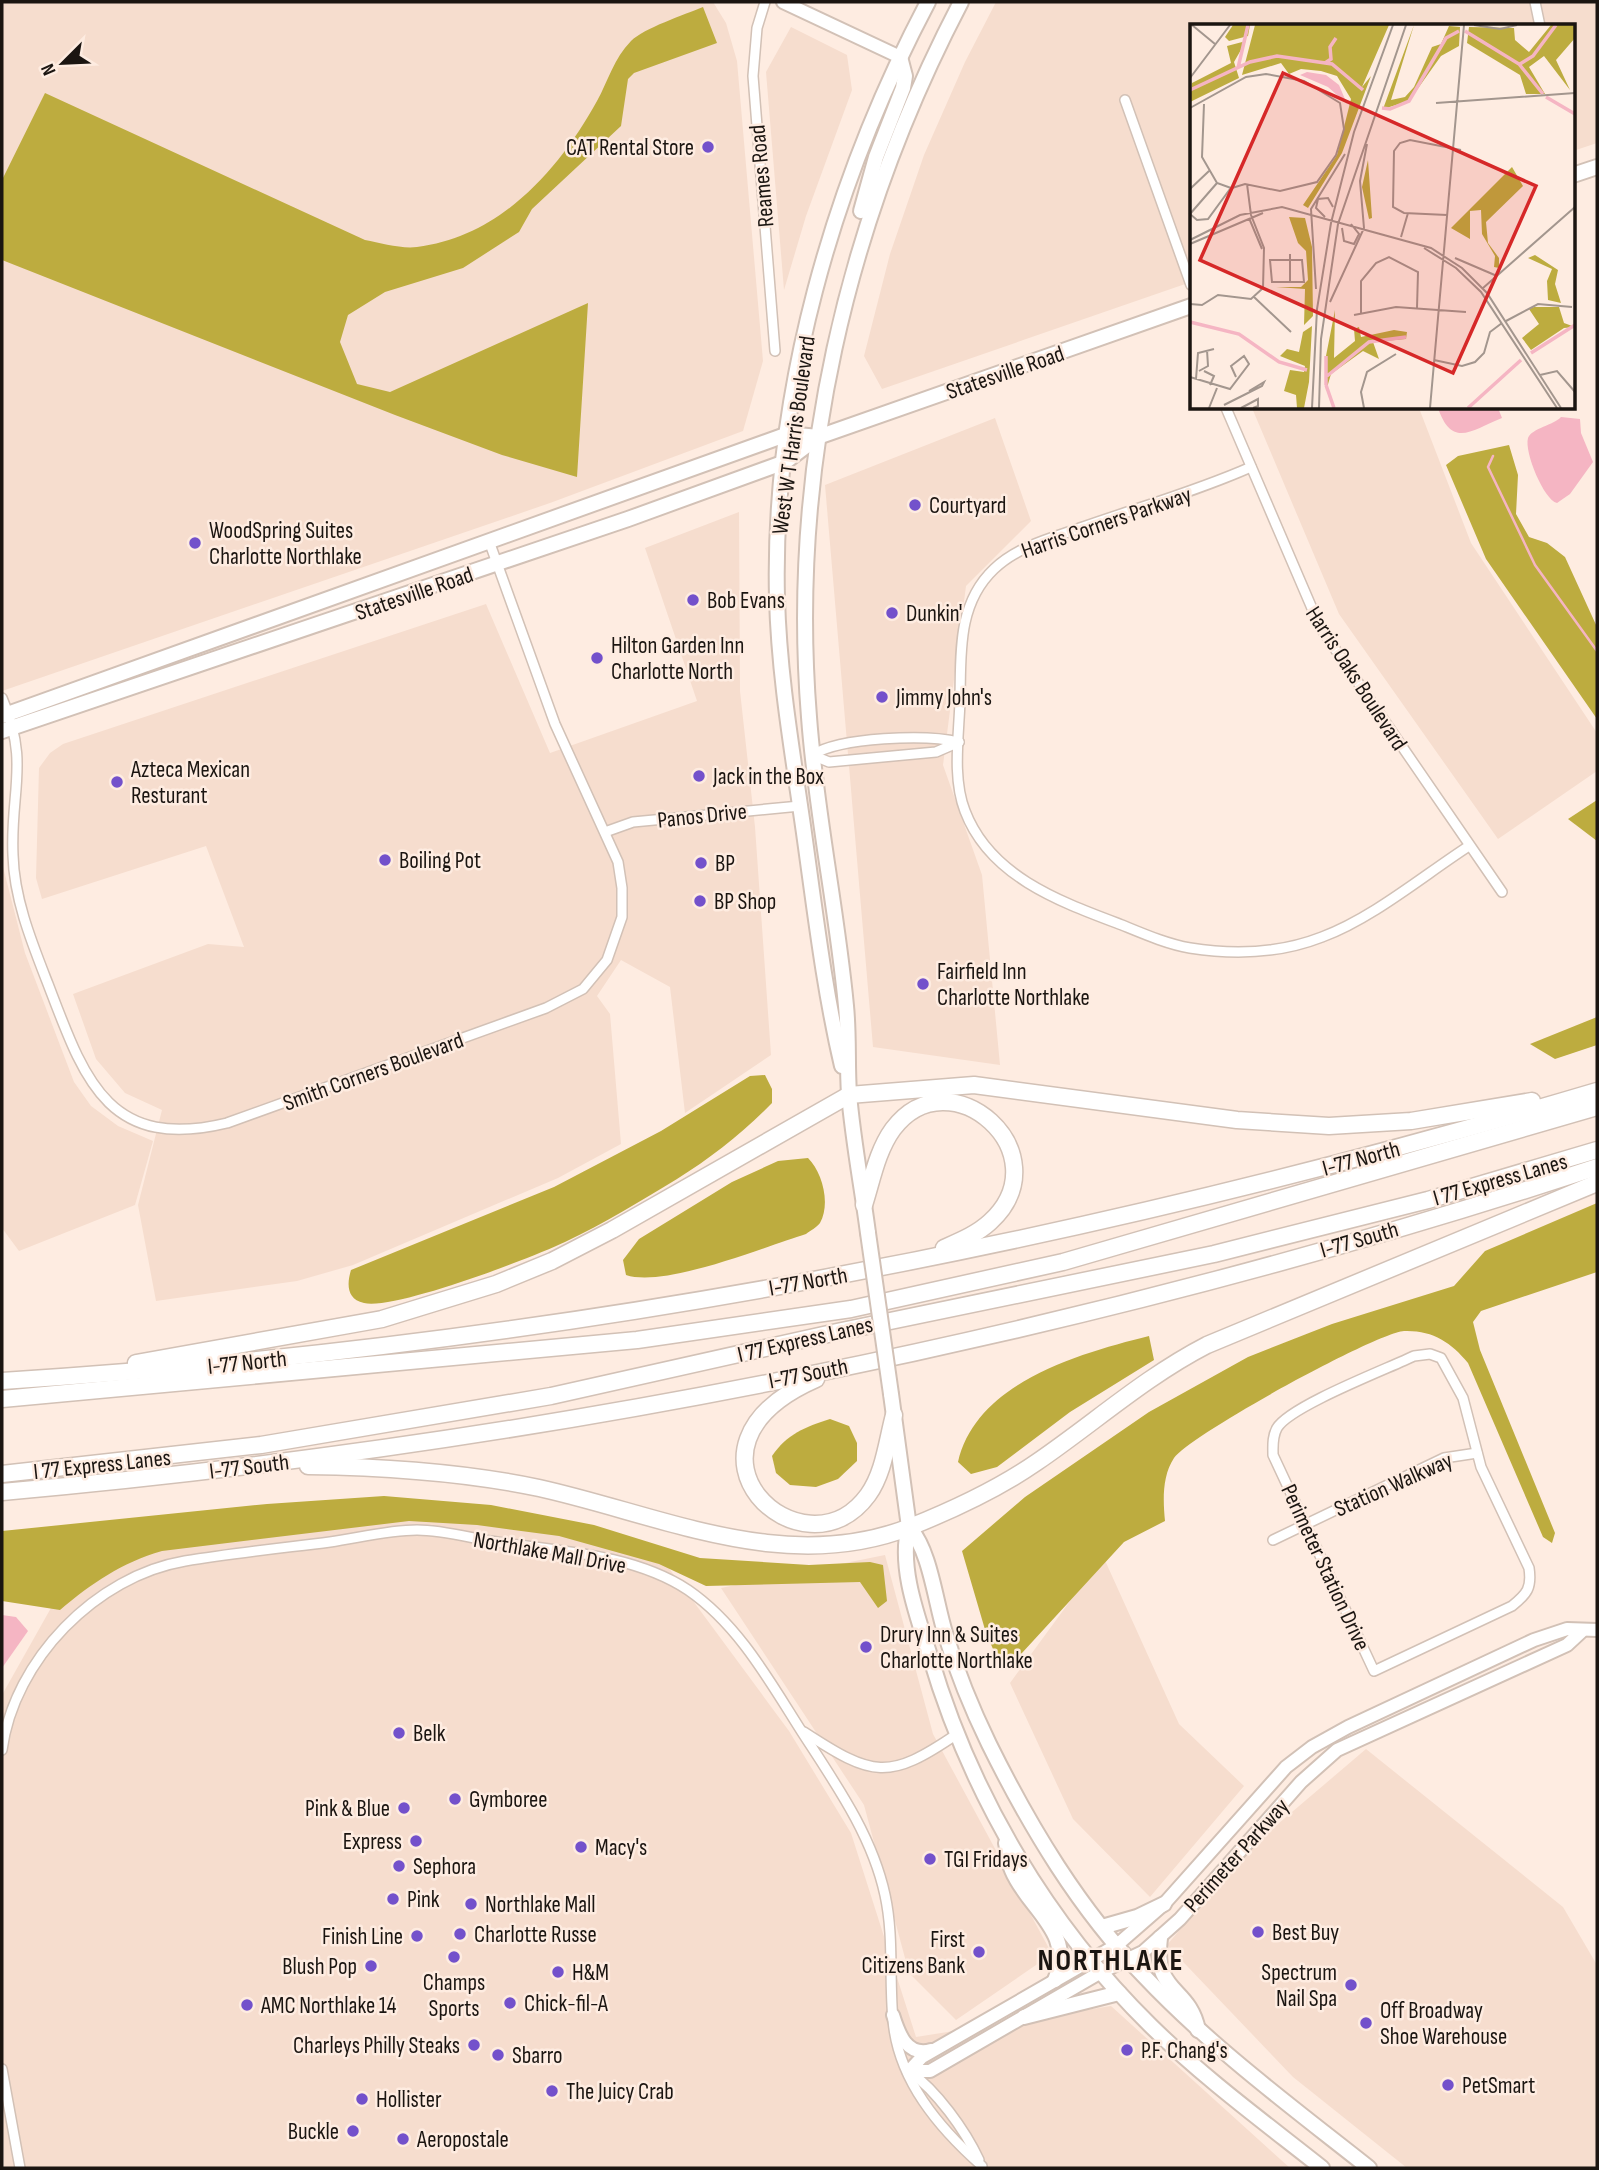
<svg xmlns="http://www.w3.org/2000/svg" width="1599" height="2170" viewBox="0 0 1599 2170" font-family="'Sofia Sans Condensed',sans-serif">
  <style>
    .built { fill: #f6ddce }
    .forest { fill: #bdac3f }
    .water { fill: #f5b5c3 }
    .lines { fill: none; stroke-linecap: round; stroke-linejoin: round }
    .stream { stroke: #f5b5c3; stroke-width: 2.5 }
    .street-casing { stroke: #d2c1b6; stroke-width: 12 }
    .secondary-casing { stroke: #d2c1b6; stroke-width: 16 }
    .primary-casing { stroke: #d2c1b6; stroke-width: 18 }
    .highway-casing { stroke: #d2c1b6; stroke-width: 19 }
    .street { stroke: #fff; stroke-width: 9 }
    .secondary { stroke: #fff; stroke-width: 12 }
    .primary { stroke: #fff; stroke-width: 14 }
    .highway { stroke: #fff; stroke-width: 16 }
    .primary-bridge-casing { stroke: #d2c1b6; stroke-width: 18; stroke-linecap: butt }
    .primary-bridge { stroke: #fff; stroke-width: 14 }
    .poi-dot { fill: #7351cb; stroke: #feece1; stroke-width: 2.5 }
    .labels { text-anchor: middle; stroke-width: 5; stroke-linejoin: round; paint-order: stroke }
    .poi-label { font-size: 23px; fill: #1b1511; stroke: #feece1; text-anchor: start }
    .street-label { font-size: 23px; fill: #1b1511; stroke: #feece1 }
    .district-label { font-size: 30px; font-weight: bold; letter-spacing: 2px; fill: #1b1511; stroke: #feece1 }
    .inset-river { fill: none; stroke: #f5b5c3; stroke-width: 3.5 }
    .inset-road { fill: none; stroke: #a3968e; stroke-width: 2 }
    .view { fill: #d62828; fill-opacity: 0.15; stroke: #d62828; stroke-width: 3.5 }
    .inset-edge { fill: none; stroke: #1b1511; stroke-width: 3.5 }
  </style>
  <rect width="100%" height="100%" fill="#feece1"/>
  <g class="built">
    <polygon points="2,2 713,2 726,23 737,61 763,361 743,431 550,503 2,691"/>
    <polygon points="996,2 1597,2 1597,143 1573,151 1573,26 1191,26 1191,282 882,389 864,356 890,254 924,155 965,62"/>
    <polygon points="791,27 847,55 852,90 806,216 784,290 766,72"/>
    <polygon points="1252,408 1419,408 1471,543 1597,733 1597,771 1498,839 1339,614"/>
    <polygon points="995,418 1031,521 966,586 943,765 982,875 1000,1065 873,1047 825,485"/>
    <polygon points="739,512 740,691 755,827 771,1055 685,1113 670,987 621,960 597,996 610,1014 621,1144 558,1178 353,1265 297,1281 156,1301 138,1205 162,1110 125,1093 96,1059 73,994 208,944 244,947 206,846 42,899 36,878 39,768 50,753 63,744 486,604 550,753 697,701 645,548"/>
    <polygon points="2,863 25,953 74,1082 91,1106 118,1126 153,1141 135,1205 19,1251 2,1228"/>
    <polygon points="419,1512 654,1548 789,1731 851,1833 916,2037 1111,2006 1290,2168 4,2168 2,1695 83,1551"/>
    <polygon points="885,1555 933,1734 1052,1954 956,2020 909,1973 864,1805 721,1588"/>
    <polygon points="1103,1556 1179,1724 1244,1786 1150,1897 1073,1819 1010,1683"/>
    <polygon points="1366,1749 1563,1907 1597,1965 1597,2168 1407,2168 1293,2077 1167,1945 1244,1853"/>
  </g>
  <g class="forest">
    <path d="M703 7 717 43 634 73 628 79 621 126 532 209 519 232 463 268 385 292 348 315 340 342 357 384 390 392 588 303 577 477 502 455 395 415 2 260V180L45 93 365 240C381 243 401 249 417 247 500 237 559 170 597 101 608 81 614 58 631 41 644 28 684 15 703 7Z"/>
    <polygon points="1509,445 1518,475 1516,514 1529,537 1547,543 1565,557 1597,627 1597,719 1486,559 1446,465 1458,456"/>
    <polygon points="1597,800 1597,841 1568,819"/>
    <polygon points="1597,1017 1597,1045 1555,1059 1530,1044"/>
    <path d="M765 1075 772 1089V1103C744 1132 711 1158 677 1179 641 1201 603 1224 565 1242 531 1258 396 1310 364 1303 346 1299 347 1283 351 1270L554 1187 661 1131 750 1076Z"/>
    <path d="M808 1158C822 1172 831 1203 820 1223 817 1227 810 1231 806 1234 764 1247 665 1288 626 1275L623 1260 639 1239 732 1182 778 1161Z"/>
    <path d="M1597 1203V1272L1481 1311 1473 1322 1480 1350 1555 1533 1552 1543 1543 1537 1468 1363C1451 1342 1432 1330 1404 1331 1376 1333 1191 1434 1174 1458 1162 1476 1163 1501 1165 1521L1124 1542 1011 1665H1000L986 1633 962 1551 1025 1497 1149 1412 1248 1357 1332 1324 1454 1286 1485 1251Z"/>
    <path d="M1149 1336 1154 1360 1070 1412 997 1467 971 1474 958 1462C976 1382 1081 1353 1149 1336Z"/>
    <path d="M830 1419 849 1426 857 1443V1461L838 1479 816 1487 790 1485 776 1473 772 1456C787 1434 805 1427 830 1419Z"/>
    <path d="M384 1496 491 1505 594 1525 700 1558 809 1565 870 1562 883 1565 887 1601 878 1608 860 1582 706 1586 659 1564 559 1536 477 1525 409 1521 162 1551C121 1563 92 1583 60 1610L2 1601V1531L267 1504Z"/>
  </g>
  <g class="water">
    <path d="M1438 408H1498L1502 418C1472 430 1452 449 1438 408Z"/>
    <path d="M1561 417 1580 419 1581 433 1593 462 1570 494 1557 503C1544 500 1524 452 1528 438 1532 428 1554 425 1561 417Z"/>
    <polygon points="2,1615 16,1617 28,1631 2,1668"/>
  </g>
  <g class="lines">
    <polyline class="stream" points="1493,456 1488,467 1535,565 1597,651"/>
    <g class="street-casing">
      <g id="street">
        <polyline points="765,2 757,28 753,76 775,351"/>
        <polyline points="1535,2 1540,26"/>
        <polyline points="1125,100 1191,285"/>
        <polyline points="1226,408 1320,627 1502,892"/>
        <path d="M1251 467C1197 491 1140 507 1083 527 1052 538 1018 546 994 569 957 604 961 654 960 700 959 735 952 778 965 811 990 877 1061 902 1122 925 1144 934 1167 944 1190 948 1234 955 1281 953 1322 937 1373 918 1424 875 1469 846"/>
        <path d="M2 698C30 762 10 792 13 855 14 899 32 943 48 984 84 1078 107 1152 227 1123L546 1008 583 989 607 960 622 917V888L618 862 555 724 489 541"/>
        <polyline points="812,755 829,762 936,752 959,742"/>
        <path d="M812 755C841 737 926 734 959 742"/>
        <polyline points="605,832 633,822 800,806"/>
        <path d="M1430 1354 1441 1358 1463 1398 1481 1467 1529 1568C1532 1588 1527 1594 1512 1606L1374 1671 1273 1455C1273 1446 1272 1437 1277 1428 1290 1406 1387 1369 1414 1356Z"/>
        <polyline points="1273,1540 1444,1458 1477,1453"/>
        <path d="M804 1732C873 1777 888 1781 957 1734"/>
        <path d="M2 1750C14 1660 96 1576 185 1561 233 1553 282 1548 330 1542 358 1538 389 1530 417 1530 441 1530 467 1537 490 1541 555 1551 632 1553 688 1590 739 1625 770 1682 802 1732 835 1783 872 1835 885 1895 894 1936 889 1978 893 2020 898 2080 939 2128 982 2166"/>
        <polyline points="2,2069 20,2168"/>
        <path d="M909 2071C937 2091 965 2130 979 2160"/>
      </g>
    </g>
    <g class="secondary-casing">
      <g id="secondary">
        <polyline points="783,2 900,57"/>
        <path d="M893 2015C899 2034 907 2057 931 2050"/>
        <polyline points="909,2071 922,2057 1117,1945 1164,1904 1286,1767 1312,1747 1348,1727 1534,1640 1567,1629 1597,1630"/>
        <polyline points="909,2071 930,2071 1101,1972 1143,1952 1180,1919 1301,1782 1337,1750 1567,1645 1581,1632"/>
      </g>
    </g>
    <g class="primary-casing">
      <g id="primary">
        <polyline points="1573,175 1597,167"/>
        <polyline points="861,211 876,157 903,88 905,76 900,57"/>
        <polyline points="2,716 788,434 818,437"/>
        <polyline points="2,731 628,519 785,462 818,437 1191,306"/>
        <path d="M842 1066C824 989 815 911 804 833 793 755 779 677 777 598 772 393 833 182 928 2"/>
        <path d="M868 1233C862 1187 853 1141 849 1094 847 1065 849 1035 846 1006 837 909 816 814 809 717 789 469 846 222 961 2"/>
        <path d="M891 1394 909 1527C898 1566 918 1618 930 1656 971 1795 1047 1924 1151 2026 1204 2078 1264 2122 1322 2168"/>
        <path d="M909 1527C931 1552 935 1602 946 1636 957 1672 972 1709 989 1744 1030 1827 1079 1909 1144 1976 1212 2048 1292 2107 1369 2168"/>
        <path d="M1006 1843C1008 1851 1008 1862 1012 1870 1028 1909 1076 1933 1055 1980"/>
        <polyline points="1102,1927 1137,1917 1164,1904"/>
        <path d="M1160 1938C1153 1995 1189 1985 1198 2030"/>
        <polyline points="1024,2017 1119,1993"/>
      </g>
    </g>
    <g class="highway-casing">
      <g id="highway">
        <path d="M864 1205C872 1180 877 1151 893 1129 950 1053 1064 1154 990 1222 977 1234 960 1241 944 1248"/>
        <polyline points="136,1363 382,1319 496,1284 552,1261 612,1230 849,1095 974,1085 1237,1120 1329,1126 1411,1121 1532,1101"/>
        <path d="M816 1379C657 1449 804 1583 868 1495 884 1473 887 1441 894 1415"/>
        <path d="M2 1381C543 1347 1078 1245 1597 1091"/>
        <polyline points="2,1399 637,1340 851,1309 1063,1262 1597,1107"/>
        <path d="M308 1466C386 1467 463 1472 539 1488 661 1515 785 1576 910 1527 955 1509 998 1489 1037 1462 1094 1423 1145 1377 1207 1345L1597 1183"/>
        <polyline points="2,1474 261,1445 551,1396 837,1332 1214,1254 1428,1200 1597,1150"/>
        <path d="M2 1492C541 1444 1082 1336 1597 1167"/>
      </g>
    </g>
    <use href="#street" class="street"/>
    <use href="#secondary" class="secondary"/>
    <use href="#primary" class="primary"/>
    <use href="#highway" class="highway"/>
    <g class="primary-bridge-casing">
      <polyline id="primary-bridge" points="868,1233 891,1394"/>
    </g>
    <use href="#primary-bridge" class="primary-bridge"/>
  </g>
  <g class="poi-dot">
    <circle cx="708" cy="147" r="7"/>
    <circle cx="915" cy="505" r="7"/>
    <circle cx="195" cy="543" r="7"/>
    <circle cx="693" cy="600" r="7"/>
    <circle cx="892" cy="613" r="7"/>
    <circle cx="597" cy="658" r="7"/>
    <circle cx="882" cy="697" r="7"/>
    <circle cx="699" cy="776" r="7"/>
    <circle cx="117" cy="782" r="7"/>
    <circle cx="385" cy="860" r="7"/>
    <circle cx="701" cy="863" r="7"/>
    <circle cx="700" cy="901" r="7"/>
    <circle cx="923" cy="984" r="7"/>
    <circle cx="866" cy="1647" r="7"/>
    <circle cx="399" cy="1733" r="7"/>
    <circle cx="455" cy="1799" r="7"/>
    <circle cx="404" cy="1808" r="7"/>
    <circle cx="416" cy="1841" r="7"/>
    <circle cx="581" cy="1847" r="7"/>
    <circle cx="930" cy="1859" r="7"/>
    <circle cx="399" cy="1866" r="7"/>
    <circle cx="393" cy="1899" r="7"/>
    <circle cx="471" cy="1904" r="7"/>
    <circle cx="1258" cy="1932" r="7"/>
    <circle cx="460" cy="1934" r="7"/>
    <circle cx="417" cy="1936" r="7"/>
    <circle cx="979" cy="1952" r="7"/>
    <circle cx="454" cy="1957" r="7"/>
    <circle cx="371" cy="1966" r="7"/>
    <circle cx="558" cy="1972" r="7"/>
    <circle cx="1351" cy="1985" r="7"/>
    <circle cx="510" cy="2003" r="7"/>
    <circle cx="247" cy="2005" r="7"/>
    <circle cx="1366" cy="2023" r="7"/>
    <circle cx="474" cy="2045" r="7"/>
    <circle cx="1127" cy="2050" r="7"/>
    <circle cx="498" cy="2055" r="7"/>
    <circle cx="1448" cy="2085" r="7"/>
    <circle cx="552" cy="2091" r="7"/>
    <circle cx="362" cy="2099" r="7"/>
    <circle cx="353" cy="2131" r="7"/>
    <circle cx="403" cy="2139" r="7"/>
  </g>
  <g class="labels">
    <g class="poi-label">
      <text x="694" y="155" text-anchor="end">CAT Rental Store</text>
      <text x="929" y="513">Courtyard</text>
      <text x="209" y="538">WoodSpring Suites<tspan x="209" dy="26">Charlotte Northlake</tspan></text>
      <text x="707" y="608">Bob Evans</text>
      <text x="906" y="621">Dunkin'</text>
      <text x="611" y="653">Hilton Garden Inn<tspan x="611" dy="26">Charlotte North</tspan></text>
      <text x="896" y="705">Jimmy John's</text>
      <text x="131" y="777">Azteca Mexican<tspan x="131" dy="26">Resturant</tspan></text>
      <text x="713" y="784">Jack in the Box</text>
      <text x="399" y="868">Boiling Pot</text>
      <text x="715" y="871">BP</text>
      <text x="714" y="909">BP Shop</text>
      <text x="937" y="979">Fairfield Inn<tspan x="937" dy="26">Charlotte Northlake</tspan></text>
      <text x="880" y="1642">Drury Inn &amp; Suites<tspan x="880" dy="26">Charlotte Northlake</tspan></text>
      <text x="413" y="1741">Belk</text>
      <text x="469" y="1807">Gymboree</text>
      <text x="390" y="1816" text-anchor="end">Pink &amp; Blue</text>
      <text x="402" y="1849" text-anchor="end">Express</text>
      <text x="595" y="1855">Macy's</text>
      <text x="944" y="1867">TGI Fridays</text>
      <text x="413" y="1874">Sephora</text>
      <text x="407" y="1907">Pink</text>
      <text x="485" y="1912">Northlake Mall</text>
      <text x="1272" y="1940">Best Buy</text>
      <text x="474" y="1942">Charlotte Russe</text>
      <text x="403" y="1944" text-anchor="end">Finish Line</text>
      <text x="965" y="1947" text-anchor="end">First<tspan x="965" dy="26">Citizens Bank</tspan></text>
      <text x="357" y="1974" text-anchor="end">Blush Pop</text>
      <text x="572" y="1980">H&amp;M</text>
      <text x="1337" y="1980" text-anchor="end">Spectrum<tspan x="1337" dy="26">Nail Spa</tspan></text>
      <text x="454" y="1990" text-anchor="middle">Champs<tspan x="454" dy="26">Sports</tspan></text>
      <text x="524" y="2011">Chick-fil-A</text>
      <text x="261" y="2013">AMC Northlake 14</text>
      <text x="1380" y="2018">Off Broadway<tspan x="1380" dy="26">Shoe Warehouse</tspan></text>
      <text x="460" y="2053" text-anchor="end">Charleys Philly Steaks</text>
      <text x="1141" y="2058">P.F. Chang's</text>
      <text x="512" y="2063">Sbarro</text>
      <text x="1462" y="2093">PetSmart</text>
      <text x="566" y="2099">The Juicy Crab</text>
      <text x="376" y="2107">Hollister</text>
      <text x="339" y="2139" text-anchor="end">Buckle</text>
      <text x="417" y="2147">Aeropostale</text>
    </g>
    <g class="street-label">
      <text transform="translate(761 176) rotate(-95)" y="8">Reames Road</text>
      <text transform="translate(1005 372) rotate(-19)" y="8">Statesville Road</text>
      <text transform="translate(793 435) rotate(-82)" y="8">West W T Harris Boulevard</text>
      <text transform="translate(1106 522) rotate(-19)" y="8">Harris Corners Parkway</text>
      <text transform="translate(414 593) rotate(-19)" y="8">Statesville Road</text>
      <text transform="translate(1357 678) rotate(57)" y="8">Harris Oaks Boulevard</text>
      <text transform="translate(702 815) rotate(-6)" y="8">Panos Drive</text>
      <text transform="translate(373 1071) rotate(-20)" y="8">Smith Corners Boulevard</text>
      <text transform="translate(1361 1158) rotate(-15)" y="8">I-77 North</text>
      <text transform="translate(1500 1179) rotate(-16)" y="8">I 77 Express Lanes</text>
      <text transform="translate(1359 1239) rotate(-16)" y="8">I-77 South</text>
      <text transform="translate(808 1281) rotate(-10)" y="8">I-77 North</text>
      <text transform="translate(805 1339) rotate(-13)" y="8">I 77 Express Lanes</text>
      <text transform="translate(247 1362) rotate(-6)" y="8">I-77 North</text>
      <text transform="translate(808 1373) rotate(-11)" y="8">I-77 South</text>
      <text transform="translate(102 1464) rotate(-6)" y="8">I 77 Express Lanes</text>
      <text transform="translate(249 1466) rotate(-7)" y="8">I-77 South</text>
      <text transform="translate(1393 1484) rotate(-24)" y="8">Station Walkway</text>
      <text transform="translate(550 1552) rotate(10)" y="8">Northlake Mall Drive</text>
      <text transform="translate(1326 1567) rotate(65)" y="8">Perimeter Station Drive</text>
      <text transform="translate(1236 1855) rotate(-48)" y="8">Perimeter Parkway</text>
    </g>
    <g class="district-label">
      <text x="1111" y="1970">NORTHLAKE</text>
    </g>
  </g>
  <g transform="translate(1190 24)">
    <rect width="385" height="385" fill="#feece1"/>
    <path d="M43 1H60L58 12 39 17 35 13ZM65 1H199L172 63 181 52 152 129 118 184 113 181 147 131 161 75 147 52 131 47 111 45 99 50 91 39 52 51ZM224 1 201 76 215 73 224 63 242 23 251 20 259 2 270 3 269 22 251 32 219 77 193 85ZM361 1H385V14L366 36 380 66 354 32 339 43 355 70H336L330 51 277 19 279 3 324 4 325 16 339 28ZM56 17 44 38 49 54 0 78 2 59 41 39 37 22ZM178 136 182 194 179 195 172 163ZM322 143 333 162 296 198 298 219 309 234V244L304 243 305 232 292 210 291 186 280 187V215L261 204ZM99 193 115 194 122 223 123 292 114 301 115 265 86 263H111L118 256 116 227 108 219ZM345 231 368 246 365 260 371 279 358 276 357 257 362 245 338 234ZM344 283H369L374 299 385 303 374 304 341 326 332 314 349 300 339 285ZM145 286 144 334 165 317 164 305 169 303 171 313 204 306 217 308 216 315 183 318 189 335 173 327 141 350 136 367 135 337ZM122 302 119 358 114 384H107L106 371 94 367 100 346 114 348 115 342 90 332 97 325 109 328 113 308Z" fill="#bdac3f"/>
    <path d="M117 48 136 51 149 61 157 80 138 63 110 51Z" fill="#f5b5c3"/>
    <path class="inset-river" d="M275 7 329 40 353 70M135 39 141 35 140 23 146 14M330 40 343 32 366 1M48 44 58 1M0 66 60 38 87 32 142 40 173 66M356 73 385 90M192 84 200 85 219 77 256 14 269 7M0 298 49 310 89 338 117 346M341 329 385 301M136 332V361M137 352 179 318 216 313M136 361 144 384M278 384 331 336"/>
    <path class="inset-road" d="M2 1 25 20M284 1 310 5 327 1M0 54 40 1M246 79 385 69M14 80 12 133 27 159 41 164M0 84 56 53 76 50 114 57 150 79 154 105 146 131 127 158 90 167 55 160 42 164M0 89V117M27 159 0 190 7 196 18 195 40 165M0 165 19 147M257 191 214 189 203 183 204 127 210 119 220 116 271 126M135 193 126 184 128 175 138 174 143 183M59 194 72 225M152 204 154 217 164 220 169 210 161 200M211 213 218 189M0 216 50 191 92 183 241 224 272 244 297 269 371 384M0 220 73 189M234 224 266 244 291 268 367 384M265 234 307 252M80 236H112L114 258H82ZM100 259V230M293 264 385 183M126 265 121 185 155 130M64 273 101 308M140 278 174 204 170 157 177 120M0 280 12 281 28 271 61 275 73 264 74 224 61 191 57 160M171 289V257L186 239 199 233 228 248 227 284M164 291 206 283 276 288M316 297 348 280 382 283M244 336 272 342 285 338 294 329 300 308 312 299M9 347 18 342 17 326M14 347 24 352 20 361M350 351 367 347 385 368M0 353 40 365 59 340 54 332 41 342 46 353M6 355 8 329 24 325M34 381 72 362 74 358 59 367M19 384 27 364M51 384 68 375V382L63 384M122 384 127 285 141 199 164 108 203 1M129 384 131 315 148 200 216 1M174 384 171 368 177 348 206 330M240 384 274 1"/>
    <path class="view" d="M93 49 346 162 263 349 10 236Z"/>
    <rect width="385" height="385" class="inset-edge"/>
  </g>
  <rect width="1599" height="2170" fill="none" stroke="#1b1511" stroke-width="7"/>
  <g transform="translate(63 63) rotate(246)" stroke="#feece1" stroke-width="5" paint-order="stroke">
  <path d="M0-5L12 26L0 18L-12 26Z" fill="#1b1511"/>
  <text y="-10" font-size="19" font-weight="bold" text-anchor="middle" fill="#1b1511">N</text>
  </g>
</svg>
